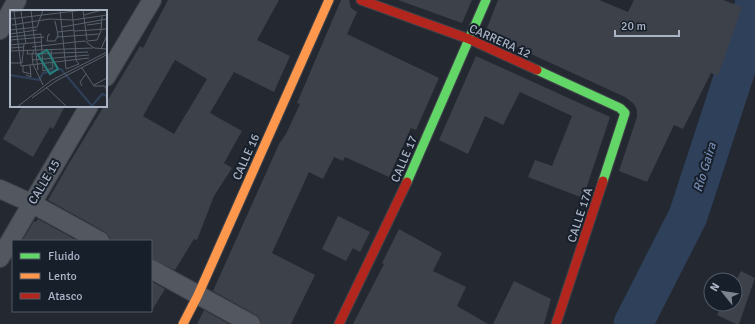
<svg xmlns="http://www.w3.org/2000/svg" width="755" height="324" viewBox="0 0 755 324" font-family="Signika,sans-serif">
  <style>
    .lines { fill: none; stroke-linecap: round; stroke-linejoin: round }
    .river { stroke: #2f405b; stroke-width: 39 }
    .building { fill: #3d4149; fill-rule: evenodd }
    .street-casing { stroke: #40434a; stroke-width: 20 }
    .fast-casing { stroke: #40434a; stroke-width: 11 }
    .slow-casing { stroke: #40434a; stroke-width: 11 }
    .jam-casing { stroke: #40434a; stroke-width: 11 }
    .street { stroke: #525760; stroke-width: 18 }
    .fast { stroke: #63d668; stroke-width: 9 }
    .slow { stroke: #ff974d; stroke-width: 9 }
    .jam { stroke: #b3261e; stroke-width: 9 }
    .labels { text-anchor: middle; stroke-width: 4; stroke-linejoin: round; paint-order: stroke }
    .street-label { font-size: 12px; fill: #abb4c5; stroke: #171f2b }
    .water-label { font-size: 13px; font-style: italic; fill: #7289af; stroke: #171f2b }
    .inset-river { fill: none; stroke: #2f405b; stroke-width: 2 }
    .inset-road { fill: none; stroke: #5a616c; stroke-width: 1 }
    .view { fill: #267f7b; fill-opacity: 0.15; stroke: #267f7b; stroke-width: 2 }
    .inset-edge { fill: none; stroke: #abb4c5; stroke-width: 2 }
  </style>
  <rect width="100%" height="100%" fill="#242931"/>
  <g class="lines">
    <polyline class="river" points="633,324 688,216 737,66 755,2"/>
  </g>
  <g class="building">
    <path d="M168 0H279L257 40 290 56 274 92 234 72 210 113 242 131 224 163 232 168 214 196 197 240 194 239 175 270 151 259V241H110L109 236 105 232 48 200 68 165 104 106H106V103L140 46 143 48ZM175 60 207 79 174 134 143 116Z"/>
    <polygon points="341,0 349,0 351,8 357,12 347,34 439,78 416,130 411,128 389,177 345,157 343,161 334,157 323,179 309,172 272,253 315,275 291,324 261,324 260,319 256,315 213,291 279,144 286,134 300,104 297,103"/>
    <polygon points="398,0 472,0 462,23"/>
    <polygon points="498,0 599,0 628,12 634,0 723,0 742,7 718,76 711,73 683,129 674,125 647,182 619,171 637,117 637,110 634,104 625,97 485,33"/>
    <polygon points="476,56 610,117 583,198 528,177 535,160 552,166 572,116 520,92 503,125 485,116 468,154 439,140"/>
    <polygon points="22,106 65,106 53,129 50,127 33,157 3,139"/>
    <polygon points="338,216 370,232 360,252 353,248 346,261 322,249"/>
    <polygon points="38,219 78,241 22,241 34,221 36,222"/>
    <polygon points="399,229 442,253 433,271 466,287 457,306 488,324 353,324 384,264 382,263"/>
    <polygon points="741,271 755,278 739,324 736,324 717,315 723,304 735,304 735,282"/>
    <polygon points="151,281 165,289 151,312"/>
    <polygon points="514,281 551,299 544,324 493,324"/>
    <polygon points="204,310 229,324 197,324"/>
  </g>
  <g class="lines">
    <g class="street-casing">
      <g id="street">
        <polyline points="0,30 17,0"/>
        <polyline points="106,77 152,0"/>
        <polyline points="0,189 31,203 100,241"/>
        <polyline points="0,258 89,106"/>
        <polyline points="151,269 251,324"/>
      </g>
    </g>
    <g class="fast-casing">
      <g id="fast">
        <polyline points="537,70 620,108 625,113 603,181"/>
        <polyline points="407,182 486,0"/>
      </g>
    </g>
    <g class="slow-casing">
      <polyline id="slow" points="183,324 198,295 329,0"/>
    </g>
    <g class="jam-casing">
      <g id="jam">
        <polyline points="361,0 469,39 537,70"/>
        <polyline points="339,324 407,182"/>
        <polyline points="556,324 603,181"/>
      </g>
    </g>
    <use href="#street" class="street"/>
    <use href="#fast" class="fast"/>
    <use href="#slow" class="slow"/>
    <use href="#jam" class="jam"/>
  </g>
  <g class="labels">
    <g class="street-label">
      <text transform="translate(500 41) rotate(24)" y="4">CARRERA 12</text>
      <text transform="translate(246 157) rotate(-66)" y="4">CALLE 16</text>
      <text transform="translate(404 159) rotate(-67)" y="4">CALLE 17</text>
      <text transform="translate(44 182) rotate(-59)" y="4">CALLE 15</text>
      <text transform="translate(580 215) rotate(-72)" y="4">CALLE 17A</text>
    </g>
    <g class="water-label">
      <text transform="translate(704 167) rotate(-73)" y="5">Río Gaira</text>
    </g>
  </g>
  <g transform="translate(10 10)">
    <rect width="97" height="97" fill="#242931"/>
    <path class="inset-river" d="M0 65 29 70 33 63 51 59 82 96 92 84 97 86"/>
    <path class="inset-road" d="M21 0 28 60M50 0 56 59 69 54M62 0 65 32 75 31 84 38 97 39M73 0 77 30M4 1 11 56M11 1 16 34M0 2 17 0M74 5 92 0M0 9 73 0M2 15 39 9 63 10 97 5M77 15 92 13M52 17 97 9M0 20 27 17 33 0M64 21 97 19M48 22 64 20M0 24 27 20M40 24 38 25 37 31H45L48 25 45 11M0 27 31 24 33 61 43 58 41 40M47 27 90 24M0 30 34 27M77 31 87 30 91 21 92 6M0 35 31 32M22 37 65 32 66 50 69 54M0 38 14 37M91 39 97 25M18 40 17 44 78 42M24 40 22 45 23 54 33 75M0 41 83 38M0 49 1 30M22 50 79 45M0 53H12L14 34M13 55V62L21 64M11 56 79 48M72 58 84 76H95L97 81M16 65 21 67 20 55M84 75 97 68M72 76 70 72 76 64M36 77 57 97M22 88 46 71 96 45M7 97 42 70 97 42"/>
    <path class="view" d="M37 40 48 59 40 64 28 45Z"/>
    <rect width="97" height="97" class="inset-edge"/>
  </g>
  <rect x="12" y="240" width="140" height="72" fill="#171f2b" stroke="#525b69"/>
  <rect x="20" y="253" width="20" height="6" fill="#63d668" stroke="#525b69"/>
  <text x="48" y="260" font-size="12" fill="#abb4c5">Fluido</text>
  <rect x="20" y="273" width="20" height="6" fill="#ff974d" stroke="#525b69"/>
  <text x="48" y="280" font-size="12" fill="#abb4c5">Lento</text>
  <rect x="20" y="293" width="20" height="6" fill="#b3261e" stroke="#525b69"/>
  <text x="48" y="300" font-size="12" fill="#abb4c5">Atasco</text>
  <g transform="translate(723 292) rotate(300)"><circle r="19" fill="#171f2b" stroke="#525b69"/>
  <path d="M0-3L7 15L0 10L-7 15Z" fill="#7c8391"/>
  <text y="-6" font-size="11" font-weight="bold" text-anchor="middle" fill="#abb4c5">N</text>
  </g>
  <path d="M615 30v6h64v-6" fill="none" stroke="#abb4c5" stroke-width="2"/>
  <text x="621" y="30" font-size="12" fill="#abb4c5" stroke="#171f2b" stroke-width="3" paint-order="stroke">20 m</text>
</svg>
